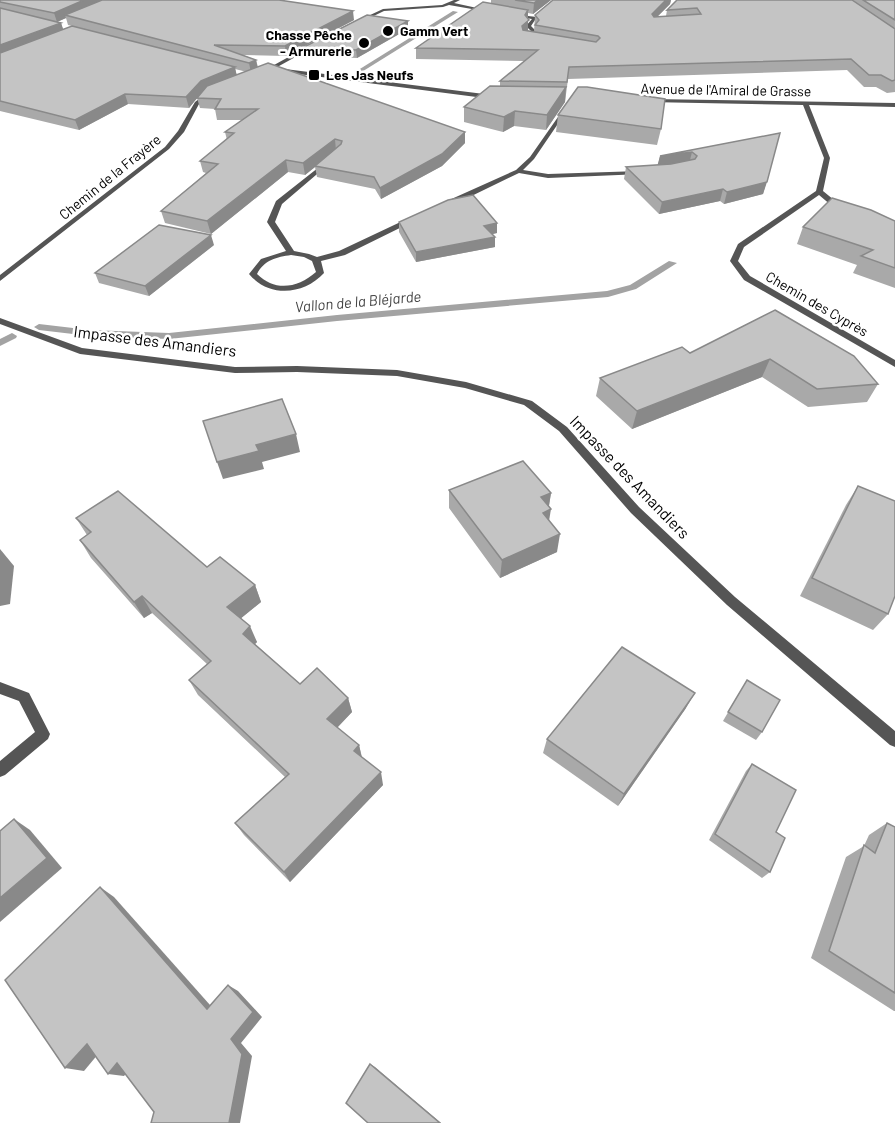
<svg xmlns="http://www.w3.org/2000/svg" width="895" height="1123" viewBox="0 0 895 1123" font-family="Barlow,sans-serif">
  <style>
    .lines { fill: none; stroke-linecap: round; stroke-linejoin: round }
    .stream { fill: #a3a3a3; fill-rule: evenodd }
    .street { fill: #555; fill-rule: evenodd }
    .wall { fill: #a9a9a9; fill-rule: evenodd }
    .shaded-wall { fill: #898989 }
    .building { fill: #c4c4c4; stroke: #898989; stroke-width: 1.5 }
    .poi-dot { fill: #000; stroke: #fff; stroke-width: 2 }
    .labels { text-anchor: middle; stroke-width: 5; stroke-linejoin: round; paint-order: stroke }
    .far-poi-label { font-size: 14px; font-weight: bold; fill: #000; stroke: #fff; text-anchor: start }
    .far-street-label { font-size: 14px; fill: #000; stroke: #fff }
    .far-water-label { font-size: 15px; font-style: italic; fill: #444; stroke: #fff }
    .street-label { font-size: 16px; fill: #000; stroke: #fff }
  </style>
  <rect width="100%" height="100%" fill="#fff"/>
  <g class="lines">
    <g class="stream">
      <polygon points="453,11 458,12 360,73 355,72"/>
      <polygon points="669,261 677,263 636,289 608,297 337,321 169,339 90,336 39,330 34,327 39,324 90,330 169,333 337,315 607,291 630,285"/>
      <polygon points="12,333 17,336 16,338 0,346 0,339"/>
    </g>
    <g class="street">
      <polygon points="454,0 460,0 454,3 491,11 489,12 449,5 443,7 384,11 357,24 353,23 383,9 442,5"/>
      <polygon points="510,14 537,17 531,26 536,31 529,38 530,40 522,38 531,31 526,26 532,19 512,16"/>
      <polygon points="314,43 319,44 270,71 265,70"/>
      <polygon points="277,68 492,95 495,97 492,99 275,71"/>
      <polygon points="208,92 213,93 199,104 184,132 169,149 0,281 0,275 165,147 178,131 195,102"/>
      <polygon points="650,99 895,103 895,107 809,105 830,158 823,191 845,209 838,211 819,195 744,247 738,261 750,276 895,360 895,367 744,280 730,261 738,244 816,191 824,158 803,105 648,102"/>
      <polygon points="565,107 568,109 534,159 523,170 548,174 640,171 643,173 642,174 548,178 519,173 453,205 447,205 447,201 516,170 530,157"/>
      <path d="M328 160 331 162 330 163 282 204 275 222 294 251 309 254 317 257 339 251 409 218 416 220 345 255 321 261 324 273C304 295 269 298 249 274L261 259 286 251 267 222 276 201ZM291 255 304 257 312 261 316 272C298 288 275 292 257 274 264 260 277 257 291 255Z"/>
      <polygon points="0,318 82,348 235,367 297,366 397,370 466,382 532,401 567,427 639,507 735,597 895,731 895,747 890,745 727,605 631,513 559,431 524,405 465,388 397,376 297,372 235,373 80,354 0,324"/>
      <polygon points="0,682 29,693 50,734 48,739 5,775 0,777 0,761 35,732 19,701 0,694"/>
    </g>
  </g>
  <g class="wall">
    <path d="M0 0 354 20 286 56 243 55 256 60 258 67 465 143 442 166 381 199 375 189 317 177 315 167 305 175 288 172 211 234 165 223 161 211 206 173 203 172 200 161 227 140 225 132 242 120H217L215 109 200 108 197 98 189 108 128 104 79 130 0 111ZM66 18 68 25 84 29H63L61 23 57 22ZM235 69 247 72 237 75Z"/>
    <polygon points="491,0 551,0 533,14 528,13 528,31 534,32 535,15 553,0 671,0 670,4 657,17 666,16 667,10 677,0 895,0 895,92 887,93 876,87 864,87 847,70 568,79 565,102 546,130 514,126 503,132 464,122 464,107 500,87 500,81 524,61 416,59 416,48 491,4"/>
    <polygon points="408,29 357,58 303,56 302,48"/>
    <polygon points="558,115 661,129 657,145 556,132"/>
    <polygon points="780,133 763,194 724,204 720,201 659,214 624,179 626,167 658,165 660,156"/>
    <polygon points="895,221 895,288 853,273 857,265 797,244 803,227"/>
    <polygon points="399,222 497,223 497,233 492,234 495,237 495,247 416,262 399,232"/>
    <polygon points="214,245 149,296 99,283 95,273"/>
    <polygon points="775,310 878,384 867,402 808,407 762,377 632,429 596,396 600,378 690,353"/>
    <polygon points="858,486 888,614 873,630 800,596 846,505"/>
    <polygon points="449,490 551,493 549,506 549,521 557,552 500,578 449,508"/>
    <polygon points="76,518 255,585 261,602 241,618 257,642 255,644 300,684 348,698 352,712 337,728 359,745 362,757 383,785 290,882 244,835 235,823 285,777 198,695 189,680 207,664 152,613 144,618 91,558 80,540 87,535"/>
    <polygon points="747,680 762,732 756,740 723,721"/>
    <polygon points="686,708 618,806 543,753 547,739"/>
    <polygon points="752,764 770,872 762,878 709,840 746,771"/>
    <polygon points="887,823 895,827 895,1011 894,1011 811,958 846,857 864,846 869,835"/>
  </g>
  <g class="shaded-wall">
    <polygon points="84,0 108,0 65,15 66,18 57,22 54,13"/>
    <polygon points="538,0 551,0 533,14 534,3"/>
    <polygon points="666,0 671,0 670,4 650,24 652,14"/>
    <polygon points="528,10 528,31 521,37 522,26 525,15"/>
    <polygon points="353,11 354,20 286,56 285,46"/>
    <polygon points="408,21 408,29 357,58 356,50"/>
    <polygon points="61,23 64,32 0,57 0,45"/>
    <polygon points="256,60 258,70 251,73 249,63"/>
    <polygon points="235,67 237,78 203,91 189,108 186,97 201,81"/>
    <polygon points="566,87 565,102 546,130 547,115"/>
    <polygon points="125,94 128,104 79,130 75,120"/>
    <polygon points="515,111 514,126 503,132 504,117"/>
    <polygon points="465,132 465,143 442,166 381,199 380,188"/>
    <polygon points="335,139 336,151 315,166 315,167 305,175 303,163"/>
    <polygon points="692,152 689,164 657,167 660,156"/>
    <polygon points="286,160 288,172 211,234 207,221"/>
    <polygon points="767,182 763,194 724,204 727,192"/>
    <polygon points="723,189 720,201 659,214 662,202"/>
    <polygon points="497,223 497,233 484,236 484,226"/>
    <polygon points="211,235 214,245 149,296 145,286"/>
    <polygon points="495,237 495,247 416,262 416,252"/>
    <polygon points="770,359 762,377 632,429 637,411"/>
    <polygon points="296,434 300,452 262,462 264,469 223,479 217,462 256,445"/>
    <polygon points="551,493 548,511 541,497"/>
    <polygon points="551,509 548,527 543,513"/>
    <polygon points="560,534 557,552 500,578 502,560"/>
    <polygon points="0,549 14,566 10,604 0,606"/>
    <polygon points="255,585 261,602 234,624 227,607"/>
    <polygon points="142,596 152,613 144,618 134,602"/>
    <polygon points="250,626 257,642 249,650 243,634"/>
    <polygon points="695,693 686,708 618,806 624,794"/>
    <polygon points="348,698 352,712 331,734 327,719"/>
    <polygon points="359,745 362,759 354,751"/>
    <polygon points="381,772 383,785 290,882 284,872"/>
    <polygon points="14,819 30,830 62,868 0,922 0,898"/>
    <polygon points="100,887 114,897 218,1014 207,1009"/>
    <polygon points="228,985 238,991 262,1017 241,1043 252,1056 240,1123 229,1123 231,1039"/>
    <polygon points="87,1044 104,1047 84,1071 65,1068"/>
    <polygon points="117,1063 133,1066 124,1076 108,1074"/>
    <polygon points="370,1064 375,1067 441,1123 440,1123"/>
  </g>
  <g class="building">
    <polygon points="0,0 84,0 54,13 0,2"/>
    <polygon points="102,0 279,0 353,11 285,46 214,45 256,60 249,63 65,15"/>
    <polygon points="515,0 538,0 534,3"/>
    <polygon points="553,0 666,0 652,14 654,17 701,14 697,8 667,10 677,0 852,0 895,29 895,80 892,81 881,75 869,75 851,59 569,67 567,82 500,81 538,50 416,48 483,2 528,10 525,15 529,20 522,26 523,30 596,42 600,38 598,36 535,25 539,20 535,15"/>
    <polygon points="863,0 895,0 895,20"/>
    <polygon points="0,8 61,23 0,45"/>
    <polygon points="367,15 408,21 356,50 302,48"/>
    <polygon points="72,26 235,67 201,81 186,97 125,94 75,120 0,101 0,53"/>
    <polygon points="268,63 465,132 442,154 380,188 374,177 315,166 341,144 342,141 335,139 303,163 286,160 207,221 161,211 218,164 200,161 234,133 225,132 258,109 215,109 221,99 197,98 207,86"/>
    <polygon points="490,86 566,87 547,115 515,111 504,117 464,107"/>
    <polygon points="578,87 587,87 665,99 661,129 558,115"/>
    <polygon points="780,133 767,182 727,192 723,189 662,202 626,167 671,164 695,159 697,156 692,152 660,156"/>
    <polygon points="473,195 497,223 484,226 495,237 416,252 399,222 448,200"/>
    <polygon points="832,198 871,210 895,221 895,268 861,256 873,250 803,227"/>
    <polygon points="159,225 211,235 145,286 95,273"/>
    <polygon points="775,310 854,356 878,384 817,389 770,359 637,411 600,378 682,347 690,353"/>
    <polygon points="282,399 296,434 256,445 259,451 217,462 203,421"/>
    <polygon points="523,461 551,493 541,497 551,509 543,513 560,534 502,560 449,490"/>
    <polygon points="858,486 895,501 895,596 888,614 812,578"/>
    <polygon points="118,491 207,567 220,557 255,585 227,607 250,626 243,634 300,684 317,668 348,698 327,719 359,745 354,751 381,772 284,872 235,823 289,774 189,680 211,661 142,596 134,602 80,540 91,532 76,518"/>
    <polygon points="622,647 695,693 624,794 547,739"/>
    <polygon points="747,680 780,700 762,732 728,712"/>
    <polygon points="752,764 796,790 776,832 785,838 770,872 715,834"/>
    <polygon points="14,819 47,858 0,898 0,831"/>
    <polygon points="887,823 895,827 895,993 829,951 864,845 875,853"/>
    <polygon points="100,887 207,1009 228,985 253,1012 231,1039 242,1054 229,1123 151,1123 154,1112 117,1063 108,1074 87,1044 65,1068 5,980"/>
    <polygon points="370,1064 440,1123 368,1123 346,1103"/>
  </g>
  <g class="poi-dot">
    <circle cx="388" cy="31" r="6"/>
    <circle cx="364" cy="43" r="6"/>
    <rect x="308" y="69" width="12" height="12" rx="3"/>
  </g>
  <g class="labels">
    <g class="far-poi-label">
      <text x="400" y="36">Gamm Vert</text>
      <text x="352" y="40" text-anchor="end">Chasse Pêche<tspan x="352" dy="16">- Armurerie</tspan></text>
      <text x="326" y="80">Les Jas Neufs</text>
    </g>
    <g class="far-street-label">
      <text transform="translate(726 90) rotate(1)" y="5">Avenue de l'Amiral de Grasse</text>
      <text transform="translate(110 177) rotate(-39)" y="5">Chemin de la Frayère</text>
      <text transform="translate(817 304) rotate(30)" y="5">Chemin des Cyprès</text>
    </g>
    <g class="far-water-label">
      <text transform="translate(358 302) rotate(-5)" y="5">Vallon de la Bléjarde</text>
    </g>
    <g class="street-label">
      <text transform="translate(155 341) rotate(7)" y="6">Impasse des Amandiers</text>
      <text transform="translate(630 477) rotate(46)" y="6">Impasse des Amandiers</text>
    </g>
  </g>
</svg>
